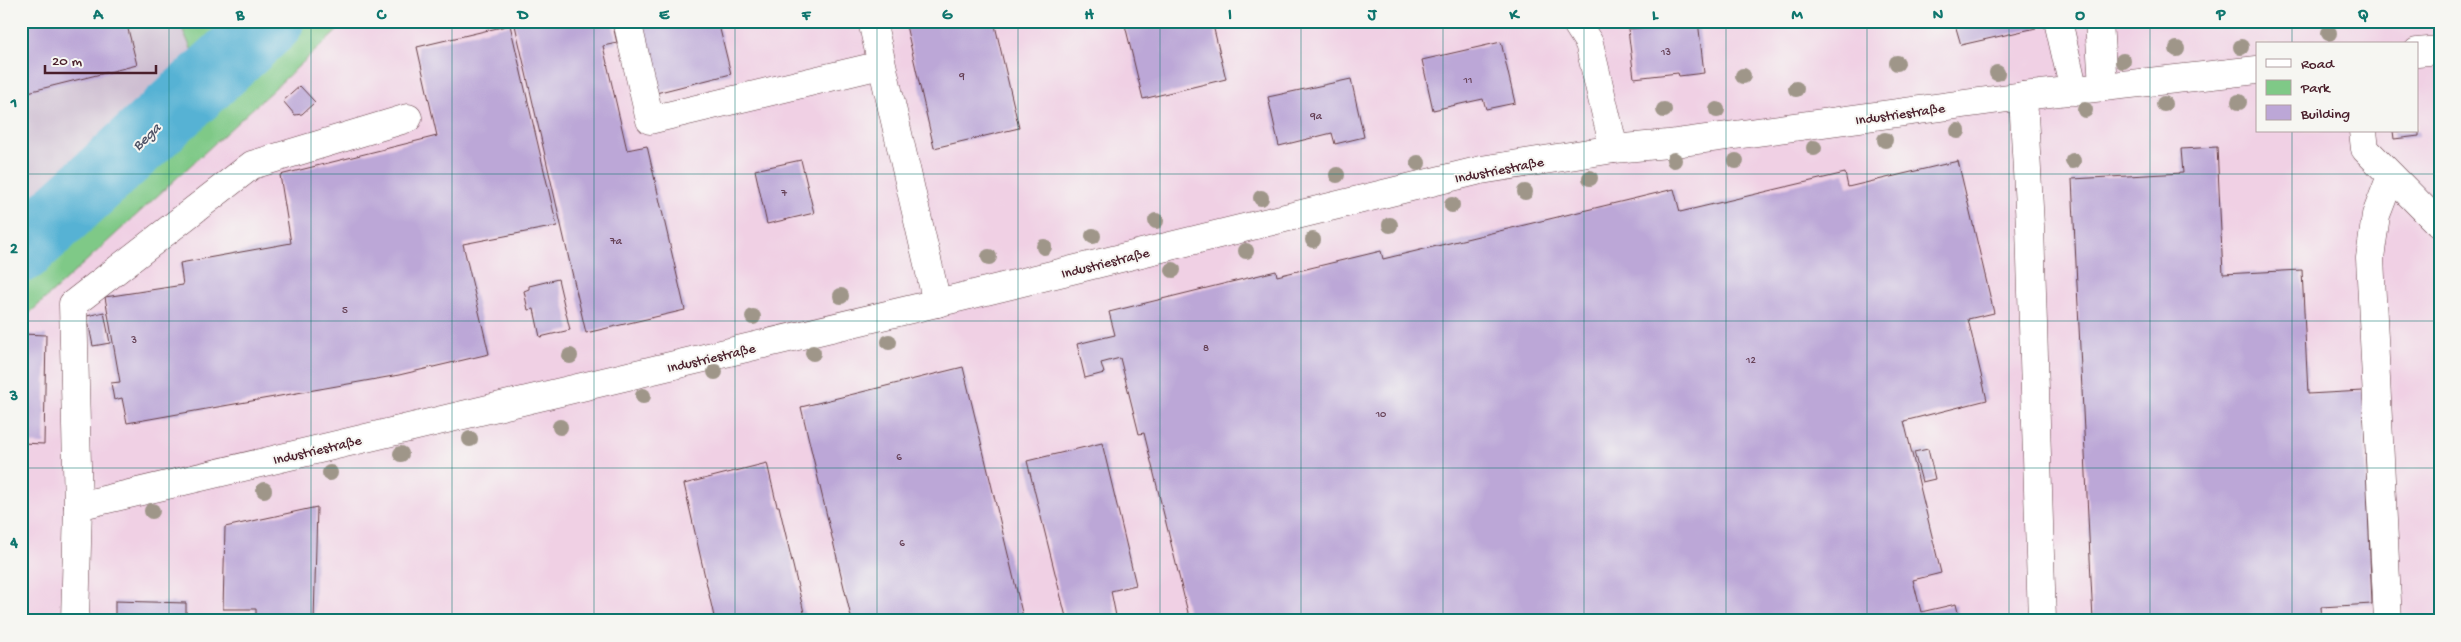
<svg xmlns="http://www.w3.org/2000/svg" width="2461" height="642" viewBox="0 0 2461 642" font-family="'Gochi Hand',sans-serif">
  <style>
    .built { fill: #f0d0e4; fill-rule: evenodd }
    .industrial { fill: #cebed1 }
    .green { fill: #7fc987; stroke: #647459 }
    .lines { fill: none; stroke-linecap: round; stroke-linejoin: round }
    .river { stroke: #56b2d4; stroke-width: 66 }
    .building { fill: #bca7d7 }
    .minor-casing { stroke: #643d45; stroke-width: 29 }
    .minor { stroke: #fff; stroke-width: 28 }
    .tree { fill: #9f9689 }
    .grid { fill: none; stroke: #0f766e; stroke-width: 1; stroke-opacity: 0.55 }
    .labels { text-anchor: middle; stroke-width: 4; stroke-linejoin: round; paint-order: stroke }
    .number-label { font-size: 11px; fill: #664156 }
    .street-label { font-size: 14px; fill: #4a1f2b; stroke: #f6f6f2 }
    .water-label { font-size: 15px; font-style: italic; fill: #4e5266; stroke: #f6f6f2 }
    .neatline { fill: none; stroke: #0f766e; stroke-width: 2 }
    .grid-label { font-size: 16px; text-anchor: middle; font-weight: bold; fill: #0f766e }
  </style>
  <rect width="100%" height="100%" fill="#f6f6f2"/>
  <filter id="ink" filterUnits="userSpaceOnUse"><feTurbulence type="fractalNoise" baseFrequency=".02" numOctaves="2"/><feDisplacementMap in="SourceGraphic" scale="10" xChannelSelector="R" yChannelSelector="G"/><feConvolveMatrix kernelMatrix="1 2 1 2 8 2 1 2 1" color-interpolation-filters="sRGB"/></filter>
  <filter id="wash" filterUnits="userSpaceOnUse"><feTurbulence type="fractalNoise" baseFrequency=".0096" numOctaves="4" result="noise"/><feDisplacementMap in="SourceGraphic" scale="20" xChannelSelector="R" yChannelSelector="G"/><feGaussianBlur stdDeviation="1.12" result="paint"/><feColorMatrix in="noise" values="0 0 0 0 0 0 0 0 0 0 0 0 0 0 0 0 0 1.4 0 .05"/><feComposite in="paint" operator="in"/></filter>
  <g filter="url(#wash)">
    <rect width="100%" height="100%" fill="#f4eada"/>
    <path class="built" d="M348 21H2440V621H21V321ZM2257 44H2417V131H2257Z"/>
    <polygon class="industrial" points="21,21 179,21 193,52 21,207"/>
    <polygon class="green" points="179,21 348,21 21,321 21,207 193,53"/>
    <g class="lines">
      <polyline class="river" points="21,250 271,21"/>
    </g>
    <g id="blocks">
      <g class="building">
        <polygon points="21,21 126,21 137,65 28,92 21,65"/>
        <polygon points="514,21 612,21 617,43 603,46 627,150 647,146 685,310 586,333"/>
        <polygon points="638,21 718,21 731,74 656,93"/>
        <polygon points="905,21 994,21 1019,128 934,148"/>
        <polygon points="1124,21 1212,21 1226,79 1143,99"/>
        <polygon points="1657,21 1698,21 1704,73 1679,76 1678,73 1634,78 1628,29 1658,26"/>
        <polygon points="1954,21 2035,21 2036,28 1961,45"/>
        <polygon points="510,25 557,226 463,244 489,354 399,375 127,423 122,398 114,400 111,383 120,382 105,297 183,285 180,263 291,243 280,175 437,136 417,47"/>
        <polygon points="1501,42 1515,103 1486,109 1483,99 1433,110 1422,60"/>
        <polygon points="1351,79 1364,137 1335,144 1332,133 1279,146 1268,97"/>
        <polygon points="300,86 315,102 302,114 295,115 283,101"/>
        <polygon points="2393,131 2419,131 2419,136 2394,139"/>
        <polygon points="2217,147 2223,274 2302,270 2308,394 2363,391 2372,604 2321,607 2322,621 2093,621 2072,179 2183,173 2181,149"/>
        <polygon points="801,160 814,213 767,224 755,170"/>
        <polygon points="1958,161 1994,313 1968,319 1987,400 1904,421 1941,573 1913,580 1921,612 1956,604 1960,621 1190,621 1144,433 1139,434 1120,358 1101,363 1104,373 1085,378 1077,344 1115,335 1109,312 1276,271 1277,276 1381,251 1383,259 1674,189 1680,212 1845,173 1848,187"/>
        <polygon points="558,279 570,330 540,337 534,309 528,310 524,291 529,289 529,286"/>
        <polygon points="104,312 110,343 93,346 87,316"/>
        <polygon points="21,334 46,335 44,444 21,443"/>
        <polygon points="963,367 1024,621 852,621 801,407"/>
        <polygon points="1102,443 1136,585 1111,591 1117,621 1067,621 1027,461"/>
        <polygon points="1928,449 1935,479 1922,482 1914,452"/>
        <polygon points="767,463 777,506 779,506 806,621 715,621 684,484"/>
        <polygon points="317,507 314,621 256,621 256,609 223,609 225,527"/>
        <polygon points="115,601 186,603 186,621 115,621"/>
      </g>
    </g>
  </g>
  <g filter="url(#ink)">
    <use href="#blocks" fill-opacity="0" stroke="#643d45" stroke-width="1"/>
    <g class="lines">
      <g class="minor-casing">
        <g id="minor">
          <polyline points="627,21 650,120 881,65"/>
          <polyline points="872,21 937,303"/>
          <polyline points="1575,21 1589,43 1614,149"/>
          <polyline points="2058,21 2074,91"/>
          <polyline points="2099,21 2103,87"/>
          <polyline points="2417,52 2440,50"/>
          <polyline points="2023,96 2030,226 2042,621"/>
          <polyline points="2363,131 2365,149 2437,222 2440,222"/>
          <polyline points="78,506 73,304 252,165 408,118"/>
          <polyline points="75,621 78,506 937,303 1481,170 1614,149 1668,144 2023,96 2257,70"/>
          <polyline points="2388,621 2370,258 2376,215 2391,176"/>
        </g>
      </g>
      <use href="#minor" class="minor"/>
    </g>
    <g class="tree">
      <circle cx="2329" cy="33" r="8"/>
      <circle cx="2241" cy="47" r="8"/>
      <circle cx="2177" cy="49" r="8"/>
      <circle cx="2123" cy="61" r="8"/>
      <circle cx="1897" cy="63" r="8"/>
      <circle cx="1997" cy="73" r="8"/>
      <circle cx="1743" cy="76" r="8"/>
      <circle cx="1796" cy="89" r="8"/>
      <circle cx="2239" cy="102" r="8"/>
      <circle cx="2164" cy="104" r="8"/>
      <circle cx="1664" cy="110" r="8"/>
      <circle cx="1717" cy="110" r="8"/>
      <circle cx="2085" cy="110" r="8"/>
      <circle cx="1958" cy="131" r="8"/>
      <circle cx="1885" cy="140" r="8"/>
      <circle cx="1814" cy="148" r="8"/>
      <circle cx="1674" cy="160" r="8"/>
      <circle cx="1736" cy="161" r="8"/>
      <circle cx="2073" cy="161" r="8"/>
      <circle cx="1418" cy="163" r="8"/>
      <circle cx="1337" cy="175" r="8"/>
      <circle cx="1590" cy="178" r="8"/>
      <circle cx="1525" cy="192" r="8"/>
      <circle cx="1261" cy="198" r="8"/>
      <circle cx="1452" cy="205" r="8"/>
      <circle cx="1156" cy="221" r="8"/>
      <circle cx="1390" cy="225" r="8"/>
      <circle cx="1093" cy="236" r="8"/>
      <circle cx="1313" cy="240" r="8"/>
      <circle cx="1044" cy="247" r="8"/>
      <circle cx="1246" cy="251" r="8"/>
      <circle cx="989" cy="257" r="8"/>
      <circle cx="1173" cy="270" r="8"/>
      <circle cx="841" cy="296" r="8"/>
      <circle cx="753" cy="317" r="8"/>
      <circle cx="889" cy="342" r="8"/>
      <circle cx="813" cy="353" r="8"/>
      <circle cx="570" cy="356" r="8"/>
      <circle cx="715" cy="372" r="8"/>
      <circle cx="643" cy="396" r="8"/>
      <circle cx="560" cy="427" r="8"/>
      <circle cx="470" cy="439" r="8"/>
      <circle cx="401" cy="454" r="8"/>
      <circle cx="330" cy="473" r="8"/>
      <circle cx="264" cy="490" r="8"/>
      <circle cx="152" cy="511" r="8"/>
    </g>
  </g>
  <path class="grid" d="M169 21V621M311 21V621M452 21V621M594 21V621M735 21V621M877 21V621M1018 21V621M1160 21V621M1301 21V621M1443 21V621M1584 21V621M1726 21V621M1867 21V621M2009 21V621M2150 21V621M2292 21V44M2292 131V621M21 174H2440M21 321H2440M21 468H2440"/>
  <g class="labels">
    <g class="number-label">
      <text x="1666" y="55">13</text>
      <text x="962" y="79">9</text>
      <text x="1468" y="83">11</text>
      <text x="1316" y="119">9a</text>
      <text x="784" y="196">7</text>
      <text x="616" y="244">7a</text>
      <text x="345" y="313">5</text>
      <text x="134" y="343">3</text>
      <text x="1206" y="351">8</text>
      <text x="1751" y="363">12</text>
      <text x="1381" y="417">10</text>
      <text x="899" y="460">6</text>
      <text x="902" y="546">6</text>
    </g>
    <g class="street-label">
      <text transform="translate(1900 113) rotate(-8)" y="5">Industriestraße</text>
      <text transform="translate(1499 169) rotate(-11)" y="5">Industriestraße</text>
      <text transform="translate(1105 262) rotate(-14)" y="5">Industriestraße</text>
      <text transform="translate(711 357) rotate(-13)" y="5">Industriestraße</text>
      <text transform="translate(317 449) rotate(-13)" y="5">Industriestraße</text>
    </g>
    <g class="water-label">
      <text transform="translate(146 136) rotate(-43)" y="5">Bega</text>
    </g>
  </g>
  <rect width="2461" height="642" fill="none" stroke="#f6f6f2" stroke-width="55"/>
  <rect x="2256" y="42" width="162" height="90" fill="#f6f6f2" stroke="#b1a0a2"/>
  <rect x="2266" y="59" width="25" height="8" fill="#ffffff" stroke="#b1a0a2"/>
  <text x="2301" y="68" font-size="15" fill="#4a1f2b">Road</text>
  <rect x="2266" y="80" width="25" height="15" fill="#7fc987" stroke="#b1a0a2"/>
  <text x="2301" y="92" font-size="15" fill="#4a1f2b">Park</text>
  <rect x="2266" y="105" width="25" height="15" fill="#bca7d7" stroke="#b1a0a2"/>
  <text x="2301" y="118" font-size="15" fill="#4a1f2b">Building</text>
  <path d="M45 65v8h111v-8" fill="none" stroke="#4a1f2b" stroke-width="2.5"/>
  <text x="52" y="65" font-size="15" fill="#4a1f2b" stroke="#f6f6f2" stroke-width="4" paint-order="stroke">20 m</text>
  <rect x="28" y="28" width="2406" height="586" class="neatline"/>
  <g class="grid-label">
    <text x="98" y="19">A</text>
    <text x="240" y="19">B</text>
    <text x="381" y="19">C</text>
    <text x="523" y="19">D</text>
    <text x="664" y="19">E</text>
    <text x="806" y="19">F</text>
    <text x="947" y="19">G</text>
    <text x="1089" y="19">H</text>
    <text x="1230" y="19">I</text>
    <text x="1372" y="19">J</text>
    <text x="1514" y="19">K</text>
    <text x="1655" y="19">L</text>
    <text x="1797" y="19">M</text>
    <text x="1938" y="19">N</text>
    <text x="2080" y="19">O</text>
    <text x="2221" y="19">P</text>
    <text x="2363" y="19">Q</text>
    <text x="14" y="107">1</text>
    <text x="14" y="253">2</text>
    <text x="14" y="400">3</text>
    <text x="14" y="547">4</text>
  </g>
</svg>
